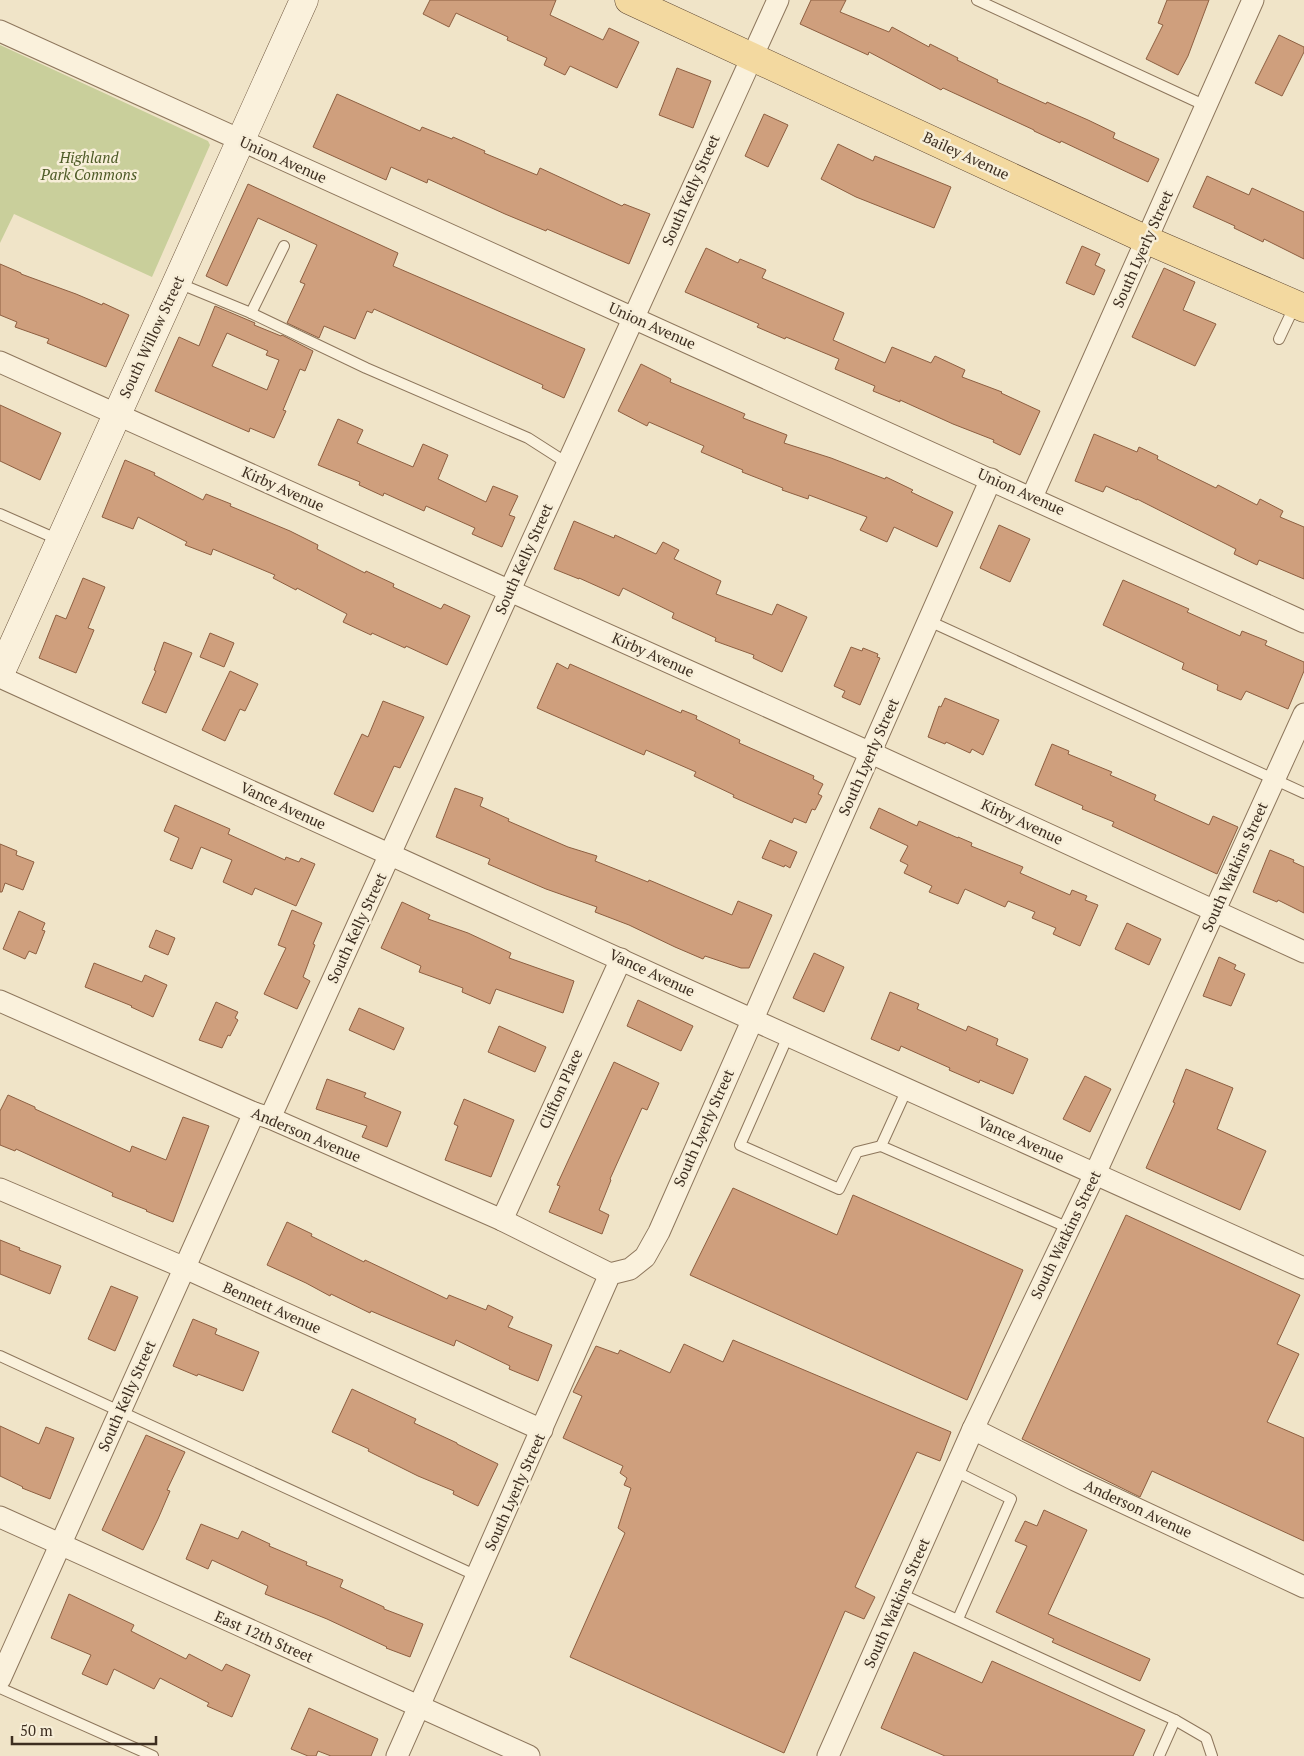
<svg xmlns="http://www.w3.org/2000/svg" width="1304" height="1756" viewBox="0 0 1304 1756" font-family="'PT Serif',serif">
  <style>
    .green { fill: #c9cf9b }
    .building { fill: #cf9f7d; stroke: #8d5f41; fill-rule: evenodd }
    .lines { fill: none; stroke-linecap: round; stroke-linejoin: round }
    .service-casing { stroke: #8d765c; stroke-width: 12 }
    .minor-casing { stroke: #8d765c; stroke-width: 23 }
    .secondary-casing { stroke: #6f573f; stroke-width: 29 }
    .primary-casing { stroke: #5b4430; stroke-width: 29 }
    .service { stroke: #faf1dc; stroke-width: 10 }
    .minor { stroke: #faf1dc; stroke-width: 21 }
    .secondary { stroke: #faf1dc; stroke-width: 28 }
    .primary { stroke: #f3d9a0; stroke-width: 28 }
    .labels { text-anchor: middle; stroke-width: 5; stroke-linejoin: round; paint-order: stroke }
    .street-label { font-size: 15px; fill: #3d2e20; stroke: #f7eed8 }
    .park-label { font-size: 15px; font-style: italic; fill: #4d5a26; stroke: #f7eed8 }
  </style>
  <rect width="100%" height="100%" fill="#f0e4c8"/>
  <polygon class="green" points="0,45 208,141 210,145 152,277 14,214 0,243"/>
  <g class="building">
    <polygon points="430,0 556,0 550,15 603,40 609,28 639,42 617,88 570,66 565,75 544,65 547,58 507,40 508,37 456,13 449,27 423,14"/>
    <polygon points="811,0 846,0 840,12 889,32 892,27 929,47 930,44 958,58 957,60 998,80 997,82 1046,104 1047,102 1088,120 1115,133 1113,138 1159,159 1148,182 1061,141 1060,143 1034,131 1034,130 943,88 941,90 869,52 868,55 800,24"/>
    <polygon points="1167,0 1209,0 1188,56 1178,75 1146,59 1163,25 1158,23"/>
    <polygon points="1279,35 1304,47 1304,52 1282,96 1255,83"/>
    <polygon points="677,68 711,81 693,128 659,115"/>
    <polygon points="337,94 420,131 422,127 452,139 453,137 485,151 484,153 537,175 540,168 622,206 624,204 650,214 629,264 547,229 546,231 505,214 428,179 427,183 391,167 386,180 313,147"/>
    <polygon points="764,114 788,125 768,167 745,156"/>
    <polygon points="838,144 873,161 875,156 951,187 934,228 856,197 821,179"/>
    <polygon points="1207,176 1249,195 1252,188 1304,212 1304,259 1264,239 1263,242 1234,228 1235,226 1193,207"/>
    <polygon points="248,184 398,253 393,266 585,349 564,398 542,388 543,385 374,309 372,313 367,311 355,339 324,326 319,338 287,323 305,284 300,282 317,245 258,218 227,286 206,276"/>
    <polygon points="1082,246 1100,254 1095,265 1105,270 1094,295 1066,283"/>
    <polygon points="706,248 738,263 740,259 766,270 762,278 844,313 833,340 885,363 892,347 931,363 935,356 965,370 962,377 1002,392 1001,393 1040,411 1020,455 993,442 994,440 953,424 900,400 900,402 873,391 875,386 835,369 839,359 786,337 785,339 757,327 759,324 685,292"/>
    <polygon points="0,264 21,273 21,274 76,294 102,305 103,303 129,315 106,367 47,343 49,339 15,327 17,322 0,315"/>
    <polygon points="1164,268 1195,282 1183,310 1216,324 1195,366 1132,337"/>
    <path d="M215 306 255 323 254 325 281 336 282 335 313 351 305 371 300 369 283 410 286 411 274 438 250 428 249 432 155 391 179 337 199 346ZM227 333 268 351 266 355 279 360 267 390 212 366Z"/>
    <polygon points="641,364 671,379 670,382 745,414 743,418 787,435 784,443 831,458 885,479 886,477 913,490 911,492 953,512 937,547 894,527 887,542 860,530 867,517 809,495 808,499 782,490 783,488 742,472 743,470 701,452 704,446 649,422 647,426 618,411"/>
    <polygon points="0,405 61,433 40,480 0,461"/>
    <polygon points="338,419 363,430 357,443 413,467 423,444 448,455 438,479 486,502 493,486 518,496 509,515 515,517 502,547 472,534 475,528 426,506 424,511 384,493 383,496 359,485 360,482 318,465"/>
    <polygon points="1094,434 1137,452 1139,447 1158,456 1157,459 1216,488 1218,485 1257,505 1260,499 1283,511 1280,517 1304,527 1304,579 1259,560 1257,565 1234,554 1236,549 1137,499 1137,500 1106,486 1103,492 1075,481"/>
    <polygon points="125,460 155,473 154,475 203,500 206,494 231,504 230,506 290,531 318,545 317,549 365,573 366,571 394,584 393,587 441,609 444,604 470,616 447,665 406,646 405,648 372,633 371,635 343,622 347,614 297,588 296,590 273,578 275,575 213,549 211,555 185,545 187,542 138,517 133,529 102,517"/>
    <polygon points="574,521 614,538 615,535 656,554 663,542 679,550 674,559 721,581 716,594 772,615 777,604 807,617 782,672 753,658 754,655 715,641 716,638 672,618 674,613 623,588 619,596 579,578 579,579 554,569"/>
    <polygon points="999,525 1030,539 1010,582 980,568"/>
    <polygon points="83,578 105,587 88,628 94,630 76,673 39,658 56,615 66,619"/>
    <polygon points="1123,580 1189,609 1187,612 1240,636 1242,631 1267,641 1265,645 1304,662 1304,671 1288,709 1246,691 1241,700 1217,690 1218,685 1182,669 1184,663 1103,625"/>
    <polygon points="210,633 234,643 224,667 200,657"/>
    <polygon points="164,642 192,653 166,713 142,703 156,671 154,670"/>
    <polygon points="851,647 862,651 863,648 878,654 877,657 880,658 860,705 842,697 845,691 834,686"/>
    <polygon points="557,663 568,669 570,664 681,713 682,710 697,716 696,719 740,740 739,743 814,776 813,779 823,784 818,794 822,796 815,810 812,809 806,823 794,818 792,823 733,797 734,795 694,776 696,772 646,750 644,755 537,708"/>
    <polygon points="230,671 258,684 245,711 240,709 225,741 202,730"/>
    <polygon points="945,698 999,720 983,755 972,749 970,753 946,742 945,744 928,737 939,706 941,707"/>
    <polygon points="383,701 424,717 400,768 394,766 373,812 334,794 362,734 368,737"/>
    <polygon points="1052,744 1069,751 1068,754 1112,772 1110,775 1156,795 1154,800 1209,825 1213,816 1238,827 1217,874 1112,826 1114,822 1082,809 1083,806 1035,785"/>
    <polygon points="455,788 483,798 480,806 509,819 508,821 568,847 597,856 595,861 648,882 649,880 732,915 738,901 772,915 749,968 741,968 705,956 703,959 675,947 629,925 595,912 597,907 546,889 488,864 490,859 436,837"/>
    <polygon points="175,805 230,829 228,834 285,860 286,857 299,862 301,858 315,864 296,906 255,888 252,895 223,882 232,860 201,847 192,869 170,860 179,838 164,831"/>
    <polygon points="879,808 917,826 919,821 958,838 958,837 972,843 971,846 1023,867 1020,873 1070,895 1072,890 1087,896 1085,900 1098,905 1080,946 1053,934 1056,928 1032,918 1035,912 1008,901 1005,907 965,889 958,904 929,892 932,886 904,873 908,865 900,861 908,846 870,828"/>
    <polygon points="770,840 797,852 790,868 785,865 784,867 762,858"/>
    <polygon points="0,844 17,851 16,855 34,862 23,890 5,883 2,892 0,892"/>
    <polygon points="1270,850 1294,860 1293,862 1304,867 1304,913 1278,900 1277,902 1253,892"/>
    <polygon points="402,902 430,915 428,919 468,933 511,953 509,958 574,981 563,1013 496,989 490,1004 462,992 463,988 419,972 421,966 381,948"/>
    <polygon points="292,910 322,923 313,944 315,945 303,977 310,981 297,1009 264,994 286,948 278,945"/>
    <polygon points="19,911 45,923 42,930 45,931 36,954 29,951 25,959 3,949"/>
    <polygon points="1127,923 1161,939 1149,965 1115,949"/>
    <polygon points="156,930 175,938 168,955 149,947"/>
    <polygon points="814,953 844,967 824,1012 793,998"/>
    <polygon points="1219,957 1236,965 1234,969 1245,974 1231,1006 1203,996"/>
    <polygon points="94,963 142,982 145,975 167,985 153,1017 131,1007 132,1006 85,987"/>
    <polygon points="890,992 919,1004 917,1009 966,1031 968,1026 998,1039 996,1045 1028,1059 1013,1094 980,1080 979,1083 949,1070 950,1068 901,1046 899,1051 871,1039"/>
    <polygon points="638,1000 693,1026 681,1051 627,1026"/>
    <polygon points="216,1002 238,1012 235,1018 238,1020 230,1036 228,1035 222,1048 199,1040"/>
    <polygon points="359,1008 404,1028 394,1050 349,1030"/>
    <polygon points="499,1026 546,1047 535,1072 488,1052"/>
    <polygon points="614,1062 659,1083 647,1110 642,1108 610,1179 611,1180 599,1210 609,1215 602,1234 549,1212 560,1186 557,1185 568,1161"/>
    <polygon points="1186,1069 1233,1088 1217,1129 1266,1151 1240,1210 1146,1168 1175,1103 1173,1102"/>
    <polygon points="1085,1076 1111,1089 1090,1132 1063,1119"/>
    <polygon points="327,1079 366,1093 364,1097 401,1112 387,1147 362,1137 367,1126 316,1109"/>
    <polygon points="8,1095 35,1107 35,1109 130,1152 132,1146 166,1160 183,1117 209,1126 173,1222 146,1211 147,1210 112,1196 113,1193 16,1149 15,1151 0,1145 0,1111"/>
    <polygon points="464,1099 514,1120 491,1177 445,1160 458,1126 454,1124"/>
    <polygon points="733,1188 837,1235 853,1195 1023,1270 967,1400 690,1275"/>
    <polygon points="1126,1215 1300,1295 1277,1344 1299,1354 1267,1422 1304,1438 1304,1541 1152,1471 1140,1497 1022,1439"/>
    <polygon points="287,1222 312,1234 311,1236 364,1262 365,1260 447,1299 449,1295 486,1310 488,1305 513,1317 508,1327 552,1345 538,1381 509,1369 510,1366 456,1340 454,1346 371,1311 370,1313 331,1294 330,1296 306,1283 267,1265"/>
    <polygon points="0,1240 20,1248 19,1250 61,1266 50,1294 0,1274"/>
    <polygon points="111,1286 138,1297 115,1351 88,1339"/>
    <polygon points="193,1319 217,1329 215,1334 259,1352 243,1391 198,1374 197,1376 173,1366"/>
    <polygon points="733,1340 951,1432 940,1461 917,1452 855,1587 875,1597 864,1619 845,1611 784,1753 570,1657 625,1533 618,1528 631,1488 624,1485 627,1478 620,1473 623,1466 563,1438 582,1396 573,1392 596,1346 618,1354 620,1350 670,1373 684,1344 723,1362"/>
    <polygon points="352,1389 416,1419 414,1423 457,1443 457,1444 498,1464 478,1506 453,1494 454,1491 418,1476 368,1451 369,1449 332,1432"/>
    <polygon points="0,1426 39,1444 46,1427 74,1438 50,1499 22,1488 23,1487 0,1476"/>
    <polygon points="146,1435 185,1452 167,1490 170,1491 158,1519 143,1550 102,1530"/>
    <polygon points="1044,1510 1087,1530 1048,1614 1150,1659 1140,1681 1052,1642 1054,1639 996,1612 1027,1546 1015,1541 1025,1521 1037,1526"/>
    <polygon points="201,1524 238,1539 242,1531 270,1544 269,1546 307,1562 306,1565 343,1580 340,1587 384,1607 384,1609 423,1624 410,1657 386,1648 387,1647 327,1619 265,1594 268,1586 212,1560 208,1569 186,1559"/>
    <polygon points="69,1594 134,1625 131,1631 186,1659 189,1654 222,1671 226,1664 250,1675 232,1717 207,1706 209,1703 160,1678 154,1689 114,1669 107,1685 82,1674 91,1655 51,1638"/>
    <polygon points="914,1652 982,1683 992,1661 1145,1730 1133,1756 945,1756 881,1728"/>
    <polygon points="309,1708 378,1739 371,1756 331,1756 318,1751 316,1756 308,1756 291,1749"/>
  </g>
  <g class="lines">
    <g class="service-casing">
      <g id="service">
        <polyline points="977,0 1206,106"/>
        <polyline points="178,283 251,313 366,368 528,438 567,463"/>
        <polyline points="251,313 284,246"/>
        <polyline points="1279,339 1295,305"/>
        <polyline points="0,514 59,540"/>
        <polyline points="929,621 1304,793"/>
        <polyline points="788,1036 740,1145 839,1189 857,1152 881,1146"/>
        <polyline points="907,1089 881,1146 1069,1228"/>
        <polyline points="0,1356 477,1576"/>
        <polyline points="955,1471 1011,1499 958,1619"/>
        <polyline points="901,1594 1175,1720 1206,1738 1212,1756"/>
        <polyline points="0,1688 153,1756"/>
        <polyline points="1159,1756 1175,1720"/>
      </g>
    </g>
    <g class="minor-casing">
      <g id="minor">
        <path d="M0 31C434 230 870 423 1304 622"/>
        <polyline points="0,362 871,753 1304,952"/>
        <polyline points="1032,497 1253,0"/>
        <polyline points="0,677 751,1019 1304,1268"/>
        <polyline points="0,1001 254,1113 270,1118 502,1220 610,1274"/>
        <path d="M270 1118C442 746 608 372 778 0"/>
        <polyline points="0,1189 185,1268 542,1430"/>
        <polyline points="502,1220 621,959"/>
        <polyline points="973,1429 1075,1480 1304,1587"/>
        <polyline points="0,1517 529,1756"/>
        <polyline points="0,1679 254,1113"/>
        <polyline points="397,1756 610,1274 630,1269 645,1257 659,1232 991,479"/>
        <polyline points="828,1756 973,1429 1095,1174 1304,714"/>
      </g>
    </g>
    <g class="secondary-casing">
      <polyline id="secondary" points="0,674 304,0"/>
    </g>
    <g class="primary-casing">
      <polyline id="primary" points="629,0 1147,240 1304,308"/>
    </g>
    <use href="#service" class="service"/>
    <use href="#minor" class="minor"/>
    <use href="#secondary" class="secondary"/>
    <use href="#primary" class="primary"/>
  </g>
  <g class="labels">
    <g class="street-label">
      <text transform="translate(966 156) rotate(25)" y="5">Bailey Avenue</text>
      <text transform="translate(283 160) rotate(24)" y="5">Union Avenue</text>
      <text transform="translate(691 190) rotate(-66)" y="5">South Kelly Street</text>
      <text transform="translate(1143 249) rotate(-66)" y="5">South Lyerly Street</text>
      <text transform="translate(652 326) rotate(24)" y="5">Union Avenue</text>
      <text transform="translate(152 337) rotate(-65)" y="5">South Willow Street</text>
      <text transform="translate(283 489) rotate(24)" y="5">Kirby Avenue</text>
      <text transform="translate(1021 492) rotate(24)" y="5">Union Avenue</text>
      <text transform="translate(524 559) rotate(-66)" y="5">South Kelly Street</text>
      <text transform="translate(653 655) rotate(24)" y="5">Kirby Avenue</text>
      <text transform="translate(869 757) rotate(-66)" y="5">South Lyerly Street</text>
      <text transform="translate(283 806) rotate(25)" y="5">Vance Avenue</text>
      <text transform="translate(1022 822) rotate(25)" y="5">Kirby Avenue</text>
      <text transform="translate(1235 867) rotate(-66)" y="5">South Watkins Street</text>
      <text transform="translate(357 928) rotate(-65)" y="5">South Kelly Street</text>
      <text transform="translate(652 973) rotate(25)" y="5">Vance Avenue</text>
      <text transform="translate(561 1089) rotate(-66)" y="5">Clifton Place</text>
      <text transform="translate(704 1128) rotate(-66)" y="5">South Lyerly Street</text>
      <text transform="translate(306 1135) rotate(23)" y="5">Anderson Avenue</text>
      <text transform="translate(1021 1140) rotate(24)" y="5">Vance Avenue</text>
      <text transform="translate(1066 1235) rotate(-64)" y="5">South Watkins Street</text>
      <text transform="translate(272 1308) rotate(24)" y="5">Bennett Avenue</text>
      <text transform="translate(127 1396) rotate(-66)" y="5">South Kelly Street</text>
      <text transform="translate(515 1492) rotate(-66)" y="5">South Lyerly Street</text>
      <text transform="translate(1138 1509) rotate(25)" y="5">Anderson Avenue</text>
      <text transform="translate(897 1603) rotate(-66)" y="5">South Watkins Street</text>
      <text transform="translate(264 1637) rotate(24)" y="5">East 12th Street</text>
    </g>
    <g class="park-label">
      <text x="89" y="163">Highland<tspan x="89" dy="17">Park Commons</tspan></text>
    </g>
  </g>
  <path d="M12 1736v8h144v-8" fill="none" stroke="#3d2e20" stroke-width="2.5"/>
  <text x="20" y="1736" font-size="15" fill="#3d2e20" stroke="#f7eed8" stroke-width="4" paint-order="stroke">50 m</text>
</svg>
